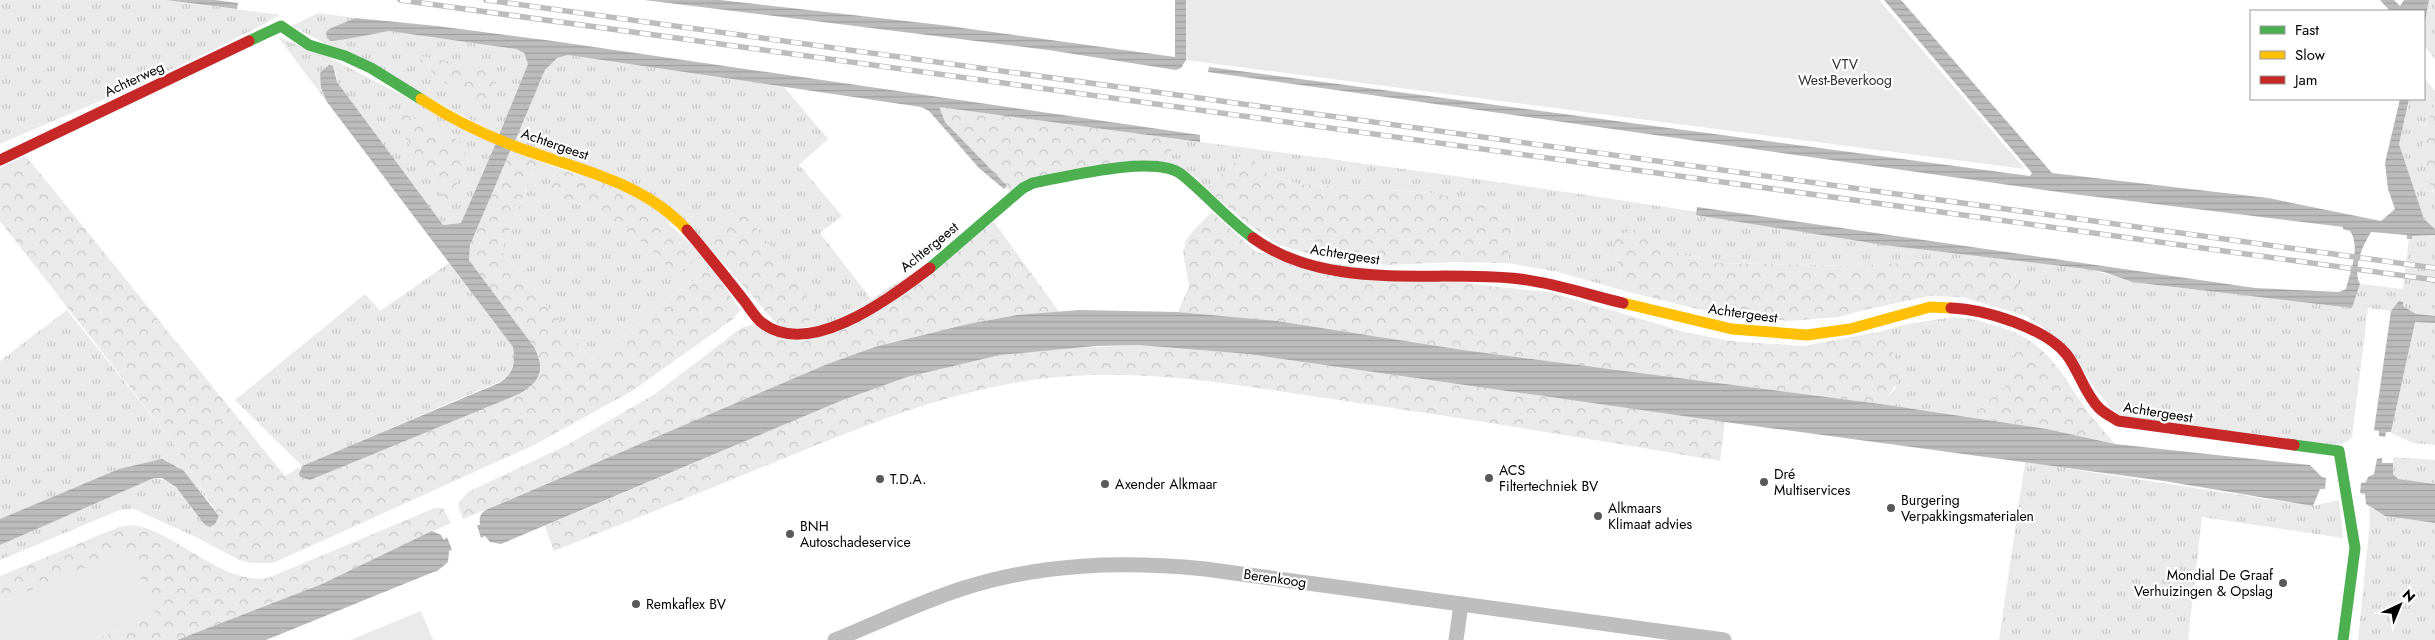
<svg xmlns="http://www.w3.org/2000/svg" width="2435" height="640" viewBox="0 0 2435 640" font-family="Jost,sans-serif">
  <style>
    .grass { fill: url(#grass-tufts); fill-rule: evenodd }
    .forest { fill: url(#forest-crowns) }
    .garden { fill: #eaeaea }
    .water { fill: url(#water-rules) }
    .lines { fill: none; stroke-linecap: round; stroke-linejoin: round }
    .street { stroke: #bebebe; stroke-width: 15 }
    .fast { stroke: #4caf50; stroke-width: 11 }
    .slow { stroke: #ffc107; stroke-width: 11 }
    .jam { stroke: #c62828; stroke-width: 11 }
    .rail-casing { stroke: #bdbdbd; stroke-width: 5.5 }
    .rail { stroke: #fff; stroke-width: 4; stroke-dasharray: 11; stroke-linecap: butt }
    .poi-dot { fill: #595959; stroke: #fff; stroke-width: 2 }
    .labels { text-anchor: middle; stroke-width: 4.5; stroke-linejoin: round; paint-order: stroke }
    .park-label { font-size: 14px; fill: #2f2f2f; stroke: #fff }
    .street-label { font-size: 14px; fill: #000; stroke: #fff }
    .poi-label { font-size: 14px; fill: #000; stroke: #fff; text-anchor: start }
  </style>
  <defs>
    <pattern id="grass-tufts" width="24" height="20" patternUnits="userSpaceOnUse" patternTransform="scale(1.25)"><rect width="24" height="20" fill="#eaeaea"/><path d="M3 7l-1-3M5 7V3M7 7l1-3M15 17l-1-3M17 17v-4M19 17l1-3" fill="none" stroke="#c7c7c7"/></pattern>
    <pattern id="forest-crowns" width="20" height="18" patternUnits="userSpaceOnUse" patternTransform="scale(1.25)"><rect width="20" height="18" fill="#eaeaea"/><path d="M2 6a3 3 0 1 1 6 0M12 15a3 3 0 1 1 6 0" fill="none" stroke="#c7c7c7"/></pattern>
    <pattern id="water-rules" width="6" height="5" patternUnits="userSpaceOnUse" patternTransform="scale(1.25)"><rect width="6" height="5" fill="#bcbcbc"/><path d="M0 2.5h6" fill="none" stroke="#a0a0a0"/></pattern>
  </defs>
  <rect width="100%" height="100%" fill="#fff"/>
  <g class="grass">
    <path d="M0 0H166L280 15C191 65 94 103 0 144Z"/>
    <polygon points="2429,0 2435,0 2435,59 2424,46 2424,27"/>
    <polygon points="318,13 355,18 329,29 326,32 331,41 389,31 516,49 524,53 528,64 499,135 292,26"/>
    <path d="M278 37 328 57 496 143 461 223 442 225 337 82 336 72 321 88 327 102ZM382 103 461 142 449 200 443 196Z"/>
    <polygon points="568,55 784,87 828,139 799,165 842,216 820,233 871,299 830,324 799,328 819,312 705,242 515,141 545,70 557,57"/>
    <polygon points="2424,78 2435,91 2435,103 2425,126 2432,191 2435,194 2435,229 2424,219 2399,144 2409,99 2424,99"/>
    <path d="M1176 139C1406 168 1635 201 1864 238 1953 252 2047 252 2132 282L2352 308 2360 284 2403 289 2409 239 2412 236 2435 235V445L2413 443 2391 433 2416 314 2403 306V302H2399L2391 311 2368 308 2352 437 2348 441 2341 444 2307 443 2138 423 2120 415 2113 410 2096 390 2067 348 2057 337 2035 322 2006 255 1857 266 1718 263 1673 252 1650 230H1633L1614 237 1616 255 1625 291 1558 272 1508 263 1513 220 1498 207 1433 193 1298 184 1269 175 1245 152 1206 189 1196 178 1166 162Z"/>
    <polygon points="538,161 558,168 547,191 550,195 593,209 649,247 672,272 702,255 712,266 592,360 501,251"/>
    <polygon points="449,263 513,347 515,359 508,378 302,466 235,400 365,294 380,311"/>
    <polygon points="67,310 174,444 211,504 177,465 119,469 0,519 0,361"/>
    <polygon points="1954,317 1977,320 2009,330 2015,369 2008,384 1970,417 1881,404 1896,388 1878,332 1907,324"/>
    <polygon points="2393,457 2435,460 2435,484 2397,479 2393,474"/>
    <polygon points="2025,462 2313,506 2339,500 2343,538 2202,517 2188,640 1999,640"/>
    <path d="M154 478C178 479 192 508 205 525L198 538 134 509 120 510 0 560V545Z"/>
    <polygon points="2369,507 2385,516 2435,523 2435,640 2358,640 2370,521"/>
  </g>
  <g class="forest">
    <path d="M415 55 495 70 498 74 494 90 485 101C455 95 436 77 415 55Z"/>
    <path d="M381 102 461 142C474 159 456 183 449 201L443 196Z"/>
    <path d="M2435 103V194C2431 189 2430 182 2428 176 2418 146 2423 130 2435 103Z"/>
    <polygon points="941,106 1176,139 1166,162 1010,192 945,122 938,109"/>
    <polygon points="511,149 538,161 501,251 592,360 712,266 740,310 733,319 632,391 534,445 273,563 251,563 239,560 198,538 205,525 210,527 219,516 174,444 0,221 0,168 26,156 285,476 300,467 300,477 310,480 531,387 534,347 469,260 470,245"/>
    <polygon points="1245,152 1269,175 1298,184 1433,193 1498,207 1513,220 1508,263 1453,262 1387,265 1310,254 1279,245 1248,224 1206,189"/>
    <polygon points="558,168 640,197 702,255 679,273 672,272 649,247 593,209 550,195 547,191"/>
    <polygon points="744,211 819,313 799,328 780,328 705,242"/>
    <path d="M1212 212 1256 252 1489 286 1549 292 1685 332 1730 341 1804 346 1878 332C1901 362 1910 373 1881 404L1463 350 1277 321 1178 312 1189 286 1183 253 1186 240 1192 232Z"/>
    <polygon points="994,222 1060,313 1017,315 968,324 677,429 463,519 458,504 468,492 567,445 655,394 741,328 752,325 803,342"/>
    <polygon points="1633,230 1650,230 1673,252 1718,263 1857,266 2006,255 2035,322 2026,316 1962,297 1929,296 1860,311 1839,317 1788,321 1710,312 1625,291 1616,255 1614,237"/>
    <path d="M2009 330C2046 344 2062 373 2083 405 2093 419 2104 431 2115 444L2047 429 1970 417 2008 384 2015 369Z"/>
    <path d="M1138 345 1248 354 1725 422 1720 461C1591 439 1462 418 1332 399 1228 384 1125 364 1020 382 940 395 864 426 790 456 711 488 633 520 554 551L545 526 843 400 907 377 1000 355 1048 349Z"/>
    <path d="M435 508H443L451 523 322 584 177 640H94L156 614 0 603V576L119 527C125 526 132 525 138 526 181 536 223 585 268 578Z"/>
  </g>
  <g class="garden">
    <polygon points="1186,0 1879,0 2025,169 1186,60"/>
    <polygon points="128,549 156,614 94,640 0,640 0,603"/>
    <polygon points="421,611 433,640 350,640"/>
  </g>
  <g class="water">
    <polygon points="166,0 215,0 238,3 237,9"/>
    <polygon points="644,0 720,0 941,25 1175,57 1175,0 1186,0 1186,60 1181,68 1176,70 1048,50"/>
    <path d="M1884 0H1901L2052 173 2268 198 2381 221 2395 209 2388 189 2385 163 2400 99H2409L2399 144 2424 219 2435 229V235L2412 236V239H2407V235L2371 232C2363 245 2352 269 2360 284L2352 308 2132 282 2104 272 2079 268 1884 245 1696 215 1697 207 2255 288 2339 292 2346 289C2350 273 2361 246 2350 231L2343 229V227L2073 194 1208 72 1209 67 2030 176 2032 173Z"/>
    <polygon points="2380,0 2394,0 2400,6 2404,0 2429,0 2424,27 2424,11 2390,11"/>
    <polygon points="355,18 437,26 553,41 1200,135 1200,142 939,107 945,122 1007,186 1004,189 979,168 929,111 921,107 568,55 557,58 545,70 515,141 499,135 528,64 524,53 516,49 389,31 347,39 331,41 327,38 326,32 329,29"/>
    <path d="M329 65 333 66 337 82 443 225 461 223 496 143 511 149 470 245 469 260 534 347C546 370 540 382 519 394L310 480 300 477 299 474 302 466 499 383C513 375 516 363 513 347L327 102 321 88 320 73Z"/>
    <polygon points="2399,301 2403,302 2403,306 2416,314 2435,316 2435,323 2415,322 2391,432 2386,432 2385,437 2379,436 2379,431 2374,430 2391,311"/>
    <path d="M1079 310 1178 312 1277 321 1463 350 1881 404 2047 429 2115 444 2310 465 2322 477 2326 478 2325 489H2320L2313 506 2164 481 1725 422 1248 354 1138 345 1096 346 1000 355 907 377 843 400 501 544 490 542 485 536 481 538 477 525H480C478 512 485 510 495 506L825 365 875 347 968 324 1017 315Z"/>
    <polygon points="2382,458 2382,463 2393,463 2393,474 2398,479 2435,484 2435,523 2385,516 2366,504 2365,494 2360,493 2361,483 2366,482 2368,477 2374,474 2377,459"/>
    <polygon points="162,459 183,470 219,516 215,524 210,527 205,525 176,487 162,478 154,478 0,545 0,519 119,469"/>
    <polygon points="432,531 441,535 444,540 447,537 452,550 449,551 448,562 436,572 436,571 266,640 177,640 322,584"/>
  </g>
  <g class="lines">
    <g class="street">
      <path d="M835 640C877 623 918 603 961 589 1041 563 1122 561 1205 569L1724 640"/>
      <polyline points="1456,640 1461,604"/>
    </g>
    <g class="fast">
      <polyline points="249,41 281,26 309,45 345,56 371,68 421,99"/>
      <path d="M930 268 1023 188 1033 183C1066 177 1154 154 1181 174 1206 194 1227 219 1253 238"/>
      <polyline points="2294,445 2339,451 2355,548 2343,640"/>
    </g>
    <g class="slow">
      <path d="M421 99C453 120 491 138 528 151 584 171 646 184 687 230"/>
      <polyline points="1623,303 1732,329 1807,335 1850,329 1930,307 1951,308"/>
    </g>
    <g class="jam">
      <polyline points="0,160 249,41"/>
      <path d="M687 230C706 252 724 275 742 298 748 305 754 316 761 322 809 361 891 297 930 268"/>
      <path d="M1253 238C1329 293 1433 269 1520 279 1554 283 1589 295 1623 303"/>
      <path d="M1951 308C1984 309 2046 328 2067 355 2079 371 2085 394 2099 408 2104 413 2112 417 2118 421L2294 445"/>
    </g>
    <g class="rail-casing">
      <g id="rail">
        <polyline points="400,0 2435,280"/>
        <polyline points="486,0 2435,268"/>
      </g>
    </g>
    <use href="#rail" class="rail"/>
  </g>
  <g class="poi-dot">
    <circle cx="1489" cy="478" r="5"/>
    <circle cx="880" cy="479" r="5"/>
    <circle cx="1764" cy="482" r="5"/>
    <circle cx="1105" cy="484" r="5"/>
    <circle cx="1891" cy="508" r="5"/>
    <circle cx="1598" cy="516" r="5"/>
    <circle cx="790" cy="534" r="5"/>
    <circle cx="2283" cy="583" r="5"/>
    <circle cx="636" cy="604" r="5"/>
  </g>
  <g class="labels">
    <g class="park-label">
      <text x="1845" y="69">VTV<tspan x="1845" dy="16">West-Beverkoog</tspan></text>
    </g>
    <g class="street-label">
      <text transform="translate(134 79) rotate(-25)" y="5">Achterweg</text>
      <text transform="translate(555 144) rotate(19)" y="5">Achtergeest</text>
      <text transform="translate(929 247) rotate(-39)" y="5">Achtergeest</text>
      <text transform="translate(1345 254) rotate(9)" y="5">Achtergeest</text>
      <text transform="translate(1743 313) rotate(8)" y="5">Achtergeest</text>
      <text transform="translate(2158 412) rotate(9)" y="5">Achtergeest</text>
      <text transform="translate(1275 578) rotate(8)" y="5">Berenkoog</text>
    </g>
    <g class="poi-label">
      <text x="1499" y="475">ACS<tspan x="1499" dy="16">Filtertechniek BV</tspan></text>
      <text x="1774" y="479">Dré<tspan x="1774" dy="16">Multiservices</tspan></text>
      <text x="890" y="484">T.D.A.</text>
      <text x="1115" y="489">Axender Alkmaar</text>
      <text x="1901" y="505">Burgering<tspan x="1901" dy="16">Verpakkingsmaterialen</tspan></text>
      <text x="1608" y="513">Alkmaars<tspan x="1608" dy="16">Klimaat advies</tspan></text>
      <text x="800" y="531">BNH<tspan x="800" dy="16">Autoschadeservice</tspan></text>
      <text x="2273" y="580" text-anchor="end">Mondial De Graaf<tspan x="2273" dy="16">Verhuizingen &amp; Opslag</tspan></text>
      <text x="646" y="609">Remkaflex BV</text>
    </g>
  </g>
  <rect x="2250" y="10" width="175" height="90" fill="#ffffff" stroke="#999999"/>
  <rect x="2260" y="26" width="25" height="8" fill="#4caf50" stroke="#999999"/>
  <text x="2295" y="35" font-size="15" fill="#000000">Fast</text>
  <rect x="2260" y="51" width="25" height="8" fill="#ffc107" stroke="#999999"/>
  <text x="2295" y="60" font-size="15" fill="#000000">Slow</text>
  <rect x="2260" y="76" width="25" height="8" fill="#c62828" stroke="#999999"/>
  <text x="2295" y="85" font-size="15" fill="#000000">Jam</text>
  <g transform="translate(2400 605) rotate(44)" stroke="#ffffff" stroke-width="4" paint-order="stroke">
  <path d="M0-4L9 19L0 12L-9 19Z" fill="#000000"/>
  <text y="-8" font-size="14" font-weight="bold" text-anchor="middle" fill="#000000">N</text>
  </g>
</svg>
